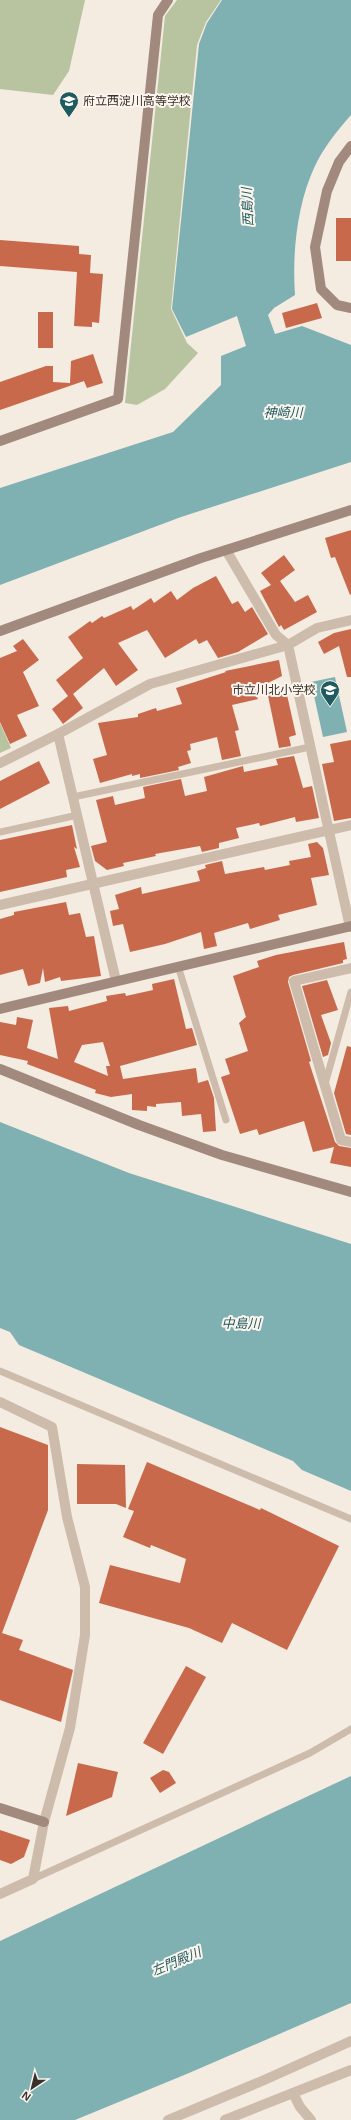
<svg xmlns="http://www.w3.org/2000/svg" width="351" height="2120" viewBox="0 0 351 2120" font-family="Arial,'Noto Sans JP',sans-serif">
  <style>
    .green { fill: #b8c4a0 }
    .water { fill: #7fb0b2 }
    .building { fill: #c8694b; fill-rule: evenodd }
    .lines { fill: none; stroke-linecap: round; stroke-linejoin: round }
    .lane { stroke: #cdbbac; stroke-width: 7 }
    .street { stroke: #cdbbac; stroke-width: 10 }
    .secondary { stroke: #a18a7d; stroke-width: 10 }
    .labels { text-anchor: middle; stroke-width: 4; stroke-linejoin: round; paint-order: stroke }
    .poi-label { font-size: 12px; fill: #3b302b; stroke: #fbf5ee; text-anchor: start }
    .water-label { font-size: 13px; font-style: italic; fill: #1f5a5e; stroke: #fbf5ee }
  </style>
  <rect width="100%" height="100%" fill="#f4ebe1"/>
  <g class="green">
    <polygon points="0,0 85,0 69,71 53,95 0,89"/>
    <polygon points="177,0 221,0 206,22 197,45 171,309 187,343 198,353 165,389 137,405 125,403 165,16"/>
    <polygon points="0,723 11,748 0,753"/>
  </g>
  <g class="water">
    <path d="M222 0H351V115C337 131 323 148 314 168 297 205 292 254 295 295L274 308 268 315 275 334 302 326 351 345V462L181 517 0 585V488L173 432 221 385V356L246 346 237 316 186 337 172 309 199 44 207 23Z"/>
    <polygon points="335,677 347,732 323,737 311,682"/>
    <polygon points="0,1122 129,1173 351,1244 351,1491 302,1470 293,1461 19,1345 10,1332 0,1328"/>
    <polygon points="351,1776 351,2003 189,2073 75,2120 0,2120 0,1941"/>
  </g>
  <g class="building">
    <rect x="336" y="218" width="15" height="43"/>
    <polygon points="0,240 79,246 79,254 91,255 90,273 103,274 99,323 92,322 92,327 74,326 77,272 0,266"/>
    <polygon points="317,303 322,318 286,328 282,313"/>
    <rect x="38" y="312" width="15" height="36"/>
    <polygon points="93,354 103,383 87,388 84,381 0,410 0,382 46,366 53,366 53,382 70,383 71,361"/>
    <polygon points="351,530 351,594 350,595 335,557 331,558 325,538"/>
    <polygon points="284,555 295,570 280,581 295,602 308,595 317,612 284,630 281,625 279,627 260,591 271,585 261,573"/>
    <polygon points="216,576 232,604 238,601 245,612 252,607 268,634 238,652 218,658 207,640 199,644 196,639 165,658 147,630 118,643 138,670 116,686 104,668 73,694 83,708 63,724 52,709 68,696 56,680 83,658 68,637 90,621 92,623 102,616 104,618 131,606 133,610 151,598 154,603 171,591 177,600 193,588"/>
    <polygon points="351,629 351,677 347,677 339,646 324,654 318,642 334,633"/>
    <polygon points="23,639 39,660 23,672 39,706 17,715 27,736 10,744 0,722 0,658 17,651 13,646"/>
    <polygon points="279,660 282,676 254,690 258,699 232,705 239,730 235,731 241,756 222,760 217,737 190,744 191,750 187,751 191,763 178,767 179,770 140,778 140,774 132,776 132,774 100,783 93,759 107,755 98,723 138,717 138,714 156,708 157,711 182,704 176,688 226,672 225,671"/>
    <polygon points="285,686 296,735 289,737 291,746 279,748 267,691"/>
    <polygon points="351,740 351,818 334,821 322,764 334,762 330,744"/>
    <polygon points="294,756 303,788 312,786 319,818 296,822 295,817 260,826 259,823 236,828 239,838 219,843 219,848 202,852 200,846 155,854 156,856 123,863 124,866 107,870 95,861 91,846 107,842 96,800 113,796 115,805 145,798 143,787 181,779 185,796 207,791 204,777 243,766 244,772 278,765 276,759"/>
    <polygon points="39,761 50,783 0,809 0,781"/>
    <polygon points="72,825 77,849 74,847 80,867 66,870 67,877 0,892 0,840"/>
    <polygon points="317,842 323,848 329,875 311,878 317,905 278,915 280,920 250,929 248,923 214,933 217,946 204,949 201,932 165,944 130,952 123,924 113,926 110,911 119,909 115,895 141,887 142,894 200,881 197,871 206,868 205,865 222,861 225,874 264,867 265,870 290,865 289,861 311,857 308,844"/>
    <polygon points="66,902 69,915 80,913 86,937 94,936 101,976 61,981 60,977 45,982 43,968 40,983 28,986 23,969 0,975 0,919 14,915 14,912"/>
    <polygon points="344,942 347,959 343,960 343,963 293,975 289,977 288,982 311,1061 309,1062 335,1142 339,1146 351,1148 351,1167 330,1163 334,1147 313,1152 304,1121 259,1135 257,1129 240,1134 221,1077 230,1074 225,1059 248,1051 239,1023 246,1017 233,976 259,967 257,961 276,955"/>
    <path d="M174 979 186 1029 192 1028 197 1045 120 1066 123 1079 196 1068 198 1083 208 1080 214 1098 216 1131 203 1132 201 1114 182 1116 181 1102 156 1104V1107L147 1106V1111L132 1110V1094L111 1097 95 1093 96 1090 27 1064 28 1061 0 1055V1022L16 1025 17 1017 33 1020 27 1048 58 1059 49 1008 68 1006 69 1011 107 1001 106 996 125 993 126 996 153 990 152 984ZM103 1042 110 1066H106L108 1076 74 1062 82 1045Z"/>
    <polygon points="327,980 338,1010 321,1015 331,1043 328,1055 323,1057 302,986"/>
    <polygon points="347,1046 351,1047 351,1135 346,1134 334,1093"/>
    <polygon points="0,1427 48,1445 48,1510 2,1633 23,1640 19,1650 73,1670 61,1722 0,1700"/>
    <polygon points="147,1462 260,1510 261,1508 339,1546 287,1650 232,1623 222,1643 189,1628 99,1603 110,1565 180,1583 186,1559 151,1545 150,1548 123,1537 134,1511 128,1509"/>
    <polygon points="77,1464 125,1465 126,1508 116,1504 77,1504"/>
    <polygon points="186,1666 206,1677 163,1754 143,1743"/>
    <polygon points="78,1763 118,1772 112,1797 66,1816"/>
    <polygon points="163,1770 169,1772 176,1783 160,1793 150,1778"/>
    <polygon points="0,1830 30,1840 24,1857 11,1864 0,1860"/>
  </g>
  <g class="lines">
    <g class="lane">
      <polyline points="73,797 310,747"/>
      <polyline points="0,832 78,815"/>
      <polyline points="178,966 226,1120"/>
      <polyline points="325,1084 351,992"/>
      <polyline points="0,1371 351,1519"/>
      <polyline points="33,1879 310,1753 351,1729"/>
    </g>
    <g class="street">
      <polyline points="226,550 276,635 288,645 350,927"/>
      <polyline points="58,734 116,981"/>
      <polyline points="0,763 58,734 150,684 288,645 317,628 351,620"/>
      <polyline points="0,905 351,825"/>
      <polyline points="351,968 294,981 341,1140 351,1142"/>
      <polyline points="0,1402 52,1427 67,1517 85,1587 85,1635 70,1728 44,1822 33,1879 0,1894"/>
      <polyline points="293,2093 300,2107 311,2120"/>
      <polyline points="168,2120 262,2081 351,2041"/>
      <polyline points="225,2120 351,2070"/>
    </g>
    <g class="secondary">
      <polyline points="351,146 339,162 327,191 315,247 321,289 337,305 351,308"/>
      <polyline points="0,441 118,399 158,15 168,0"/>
      <polyline points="0,631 201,558 351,510"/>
      <polyline points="0,1009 351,926"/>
      <polyline points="0,1069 139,1125 222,1155 351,1192"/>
      <polyline points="0,1808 44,1822"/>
    </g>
  </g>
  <defs>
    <g id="school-pin" transform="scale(1)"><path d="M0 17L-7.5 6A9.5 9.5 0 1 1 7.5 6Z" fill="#1f5a5e" stroke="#fbf5ee"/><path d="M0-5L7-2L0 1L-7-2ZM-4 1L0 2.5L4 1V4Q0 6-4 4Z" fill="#fff"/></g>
  </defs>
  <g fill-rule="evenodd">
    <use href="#school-pin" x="69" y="101"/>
    <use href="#school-pin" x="330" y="690"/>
  </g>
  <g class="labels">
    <g class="poi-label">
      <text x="83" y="105">府立西淀川高等学校</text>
      <text x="316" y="694" text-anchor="end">市立川北小学校</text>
    </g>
    <g class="water-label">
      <text transform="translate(247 207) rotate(-93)" y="5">西島川</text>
      <text x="283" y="417">神崎川</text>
      <text x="241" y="1328">中島川</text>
      <text transform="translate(176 1961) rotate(-23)" y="5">左門殿川</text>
    </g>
  </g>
  <g transform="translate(32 2088) rotate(215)" stroke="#fbf5ee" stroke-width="3" paint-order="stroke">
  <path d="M0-3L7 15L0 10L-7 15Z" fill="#3b302b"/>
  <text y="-6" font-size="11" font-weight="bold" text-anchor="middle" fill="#3b302b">N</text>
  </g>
</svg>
